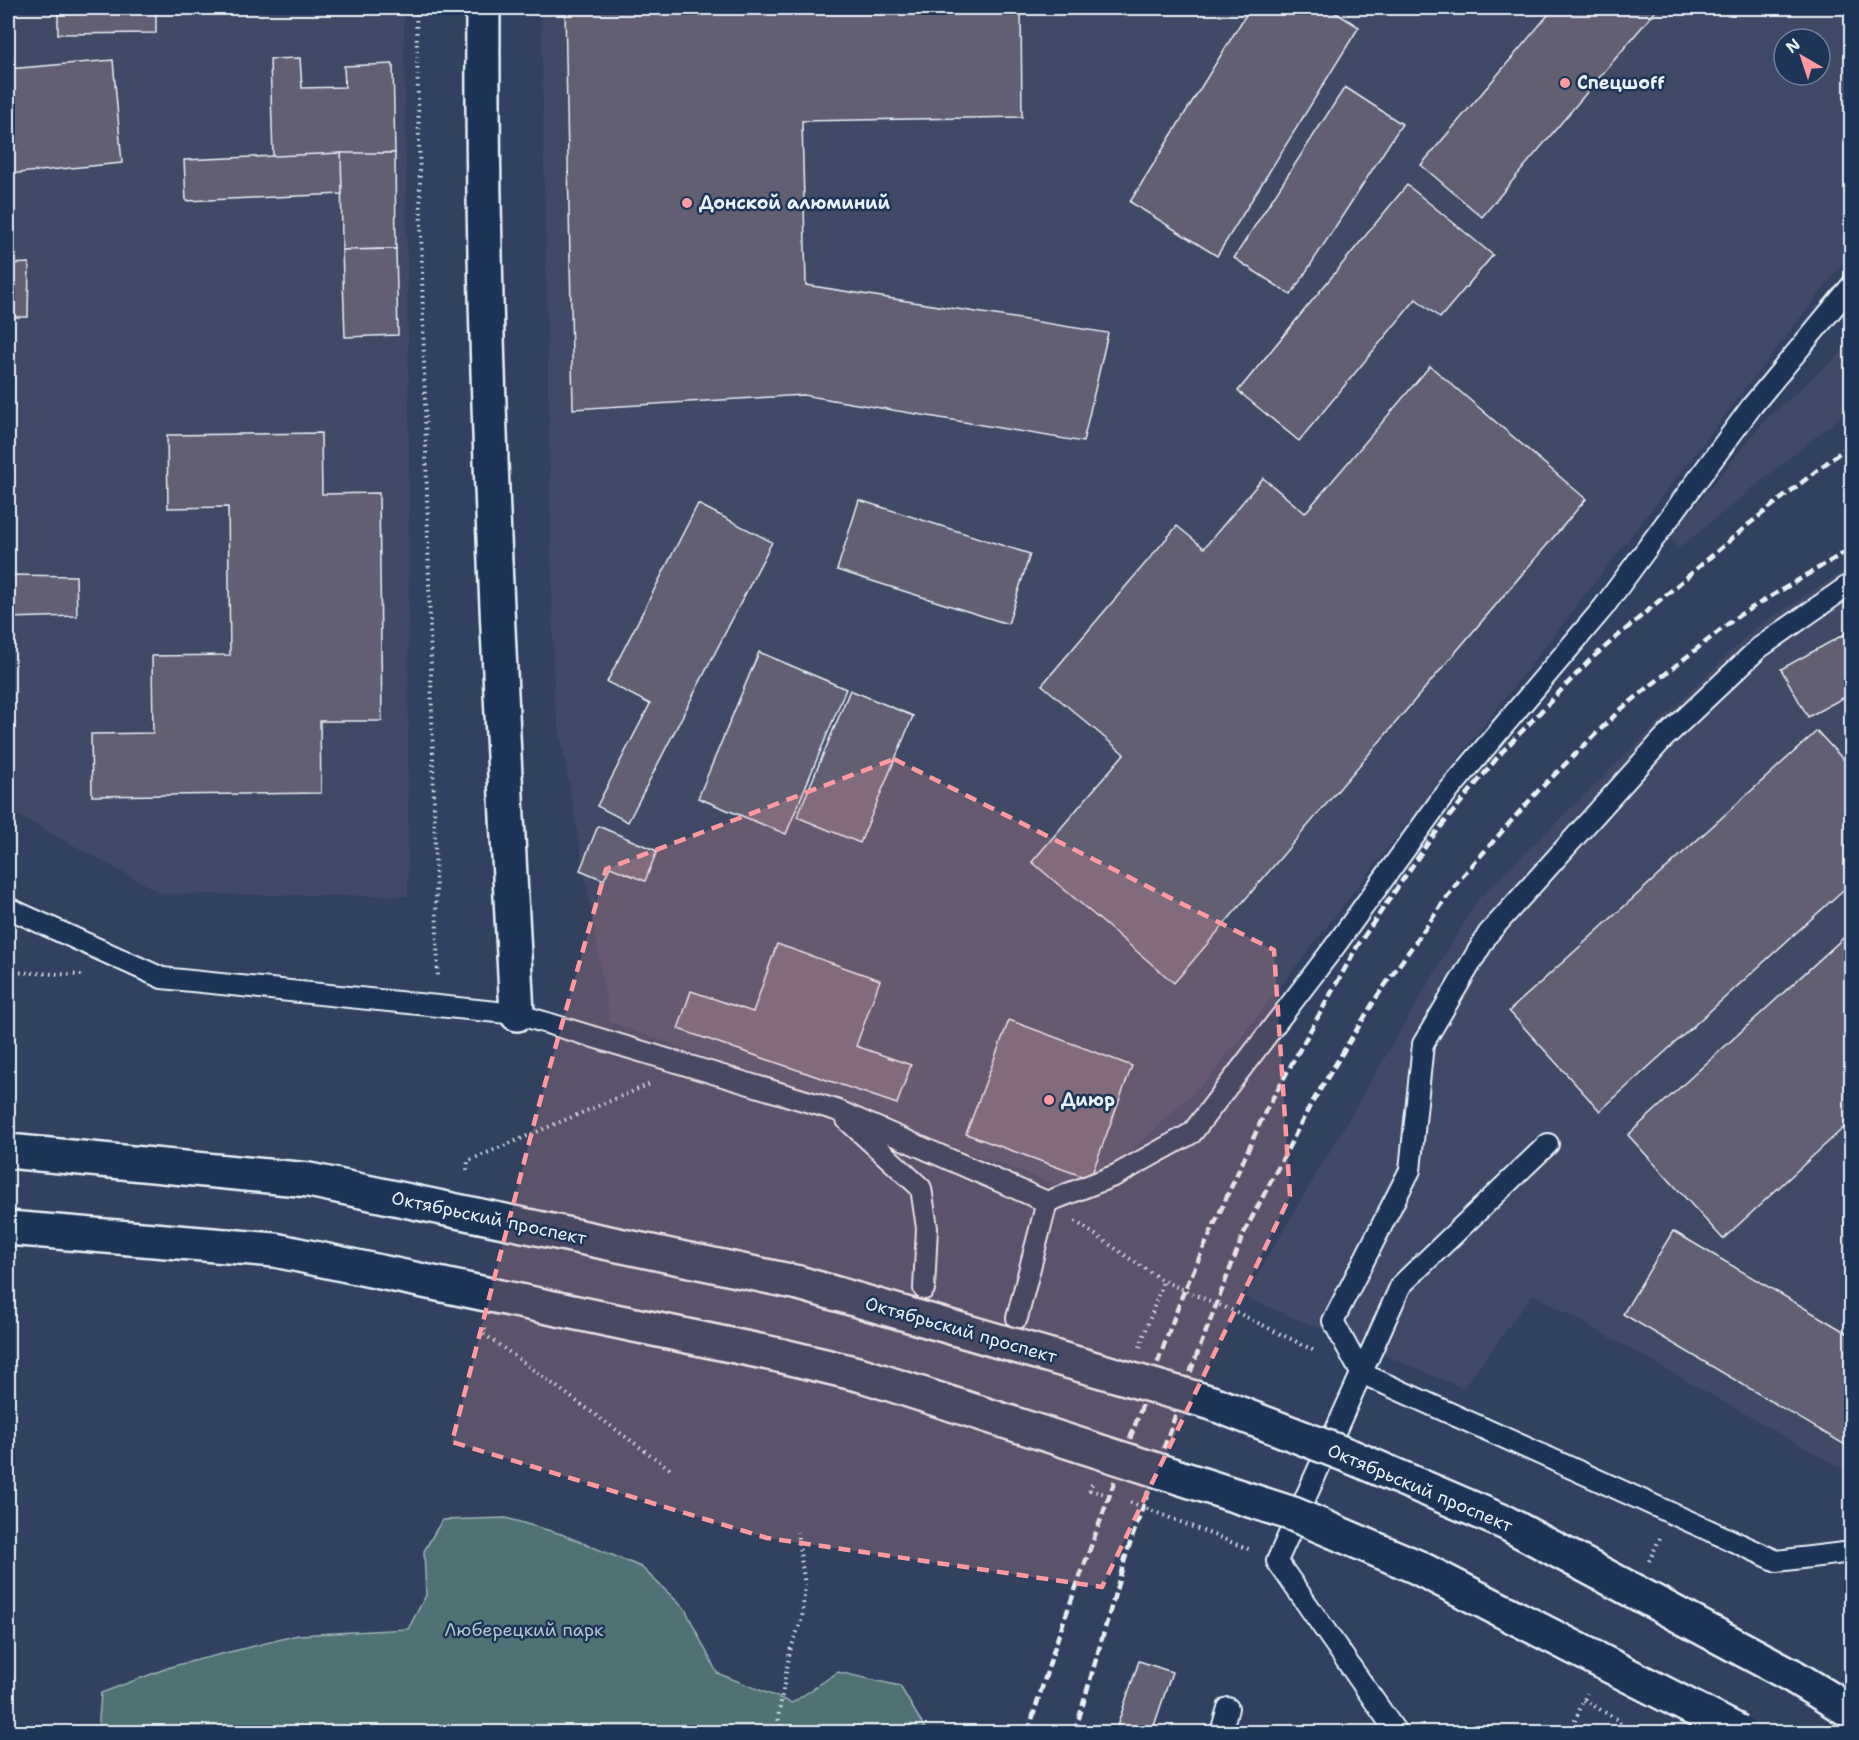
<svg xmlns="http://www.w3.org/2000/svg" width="1859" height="1740" viewBox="0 0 1859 1740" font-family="'Shantell Sans',sans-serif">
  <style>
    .built { fill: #414a65; fill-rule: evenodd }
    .green { fill: #4f7375; stroke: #9cb2b6; stroke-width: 1.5 }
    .building { fill: #635e73; stroke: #e8f1f8; stroke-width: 1.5 }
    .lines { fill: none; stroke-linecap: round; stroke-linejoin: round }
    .service-casing { stroke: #e8f1f8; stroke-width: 24 }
    .minor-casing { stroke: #e8f1f8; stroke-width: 38 }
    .primary-casing { stroke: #e8f1f8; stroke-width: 38 }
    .path { stroke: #e8f1f8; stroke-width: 4; stroke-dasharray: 1.5 4.5; stroke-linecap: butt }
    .service { stroke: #1d3557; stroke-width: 20 }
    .minor { stroke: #1d3557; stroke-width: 33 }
    .primary { stroke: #1d3557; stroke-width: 33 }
    .rail { stroke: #e8f1f8; stroke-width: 4.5; stroke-dasharray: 9 4.5; stroke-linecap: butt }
    .primary-bridge-casing { stroke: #e8f1f8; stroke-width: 38; stroke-linecap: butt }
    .primary-bridge { stroke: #1d3557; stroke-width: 33 }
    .marked { fill: #ff9aa2; fill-opacity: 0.2; stroke: #ff9aa2; stroke-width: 4.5; stroke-dasharray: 12 8; stroke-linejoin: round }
    .poi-dot { fill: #ff9aa2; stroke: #1d3557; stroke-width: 2 }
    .labels { text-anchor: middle; stroke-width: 5; stroke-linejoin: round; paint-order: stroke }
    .poi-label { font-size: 18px; font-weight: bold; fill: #e8f1f8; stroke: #1d3557; text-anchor: start }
    .street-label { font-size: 18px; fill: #e8f1f8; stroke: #1d3557 }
    .park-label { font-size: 18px; fill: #b2c5ca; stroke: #1d3557 }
  </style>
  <rect width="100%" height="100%" fill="#32415f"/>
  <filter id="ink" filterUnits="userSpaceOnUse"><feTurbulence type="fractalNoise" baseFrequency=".0167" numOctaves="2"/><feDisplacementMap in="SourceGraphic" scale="12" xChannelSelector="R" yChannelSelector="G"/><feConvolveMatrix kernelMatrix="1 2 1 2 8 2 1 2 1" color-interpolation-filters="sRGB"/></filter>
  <g filter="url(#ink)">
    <g class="built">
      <polygon points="8,8 404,8 409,424 408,896 163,894 8,810"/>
      <path d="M541 8H1851V253L1210 1077 1105 1176 1063 1187 610 1022 554 698ZM1784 39H1820V75H1784Z"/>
      <polygon points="1851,344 1851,408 1678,549 1669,538 1765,420"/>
      <polygon points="1851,566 1851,1474 1533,1294 1463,1388 1244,1297 1478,899 1755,628"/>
    </g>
    <polygon class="green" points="506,1518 561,1534 641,1567 685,1609 717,1673 792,1703 838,1672 900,1686 927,1732 98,1732 101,1693 173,1666 298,1635 408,1629 426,1595 424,1551 442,1520"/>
    <g class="building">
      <polygon points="58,8 156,8 156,33 58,34"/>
      <polygon points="565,8 1021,8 1022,117 802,121 806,285 1108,333 1083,442 803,395 573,409"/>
      <polygon points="1250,8 1328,8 1359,27 1217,256 1130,202"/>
      <polygon points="1554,8 1658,8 1482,217 1421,165"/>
      <polygon points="300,58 302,88 345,87 344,66 393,64 395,153 273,157 270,59"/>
      <polygon points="113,60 122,163 8,174 8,69"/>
      <polygon points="1345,87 1402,124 1291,295 1234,258"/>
      <polygon points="341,153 395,153 396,249 342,250"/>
      <polygon points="341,153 342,194 186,201 184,160"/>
      <polygon points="1407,185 1493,255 1440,318 1416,299 1299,441 1238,391"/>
      <polygon points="396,249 398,335 345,337 342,250"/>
      <polygon points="29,263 28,317 8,317 8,264"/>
      <polygon points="1430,366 1586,499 1174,983 1032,862 1124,754 1042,685 1177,526 1204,548 1263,478 1305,513"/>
      <polygon points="321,433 322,494 379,493 382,721 320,721 321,793 92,796 91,734 153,733 152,656 230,655 228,507 168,508 167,435"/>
      <polygon points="859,500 1030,554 1008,624 837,570"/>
      <polygon points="698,504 772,542 628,822 597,806 650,704 607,682"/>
      <polygon points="8,575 76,576 77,616 8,618"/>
      <polygon points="1852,630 1852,693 1808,717 1781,669"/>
      <polygon points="759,652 846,689 786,834 698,798"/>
      <polygon points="850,690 913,716 860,843 797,817"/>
      <polygon points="1817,731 1852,769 1852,882 1600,1111 1509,1011"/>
      <polygon points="598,826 657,851 645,881 610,867 604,880 580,870"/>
      <polygon points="1852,930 1852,1120 1723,1239 1628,1135"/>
      <polygon points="777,944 880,980 856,1046 911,1065 897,1104 678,1029 691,991 753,1012"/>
      <polygon points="1009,1020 1132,1066 1090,1179 966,1134"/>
      <polygon points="1673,1231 1852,1336 1852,1449 1623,1314"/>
      <polygon points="1139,1661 1172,1672 1152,1732 1115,1732"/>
    </g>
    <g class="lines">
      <g class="service-casing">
        <g id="service">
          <polyline points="1852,583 1759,648 1663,739 1488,934 1423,1044 1410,1170 1333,1321 1361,1373 1777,1561 1852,1552"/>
          <polyline points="8,908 162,978 517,1014 836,1110 1047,1202 1116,1175 1192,1133 1335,946 1440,801 1603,608 1752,406 1852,285"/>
          <polyline points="847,1120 921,1188 927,1228 924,1289"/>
          <polyline points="1017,1318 1047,1202"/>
          <polyline points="1221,1732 1228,1708"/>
          <polyline points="1396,1732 1277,1561 1401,1285 1548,1144"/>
        </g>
      </g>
      <g class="minor-casing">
        <path id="minor" d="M483 8C481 344 500 678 517 1014"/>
      </g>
      <g class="primary-casing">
        <g id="primary">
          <polyline points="8,1151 309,1180 799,1283"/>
          <polyline points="8,1228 275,1250 783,1356"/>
          <polyline points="1791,1675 1852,1712"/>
        </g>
      </g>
      <g class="path">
        <polyline points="416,8 438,979"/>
        <polyline points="8,972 82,975"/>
        <polyline points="467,1170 468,1161 650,1084"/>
        <polyline points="1075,1221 1163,1281 1238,1313 1315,1351"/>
        <polyline points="485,1328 484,1334 670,1469"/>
        <polyline points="1140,1347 1163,1281"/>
        <polyline points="1092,1484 1090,1490 1109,1495"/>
        <polyline points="1130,1502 1251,1550"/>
        <polyline points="1649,1561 1660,1538"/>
        <polyline points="1584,1700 1618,1720 1625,1732"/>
        <polyline points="782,1732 778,1718 790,1651 802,1619 805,1585 797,1532"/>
        <polyline points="1570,1732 1587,1693"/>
      </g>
      <use href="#service" class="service"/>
      <use href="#minor" class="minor"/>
      <use href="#primary" class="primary"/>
      <g class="rail">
        <polyline points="1028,1732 1058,1637 1182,1296 1266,1110 1358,945 1430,840 1502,752 1591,659 1749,524 1852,443"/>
        <polyline points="1075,1732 1127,1552 1193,1365 1244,1233 1310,1106 1378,995 1460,879 1537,792 1620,710 1738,616 1852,548"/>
      </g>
      <g class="primary-bridge-casing">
        <g id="primary-bridge">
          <polyline points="799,1283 1212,1403 1352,1457 1506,1523 1791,1675"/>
          <polyline points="783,1356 862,1375 1293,1514 1417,1567 1739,1732"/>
        </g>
      </g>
      <use href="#primary-bridge" class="primary-bridge"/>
    </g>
  </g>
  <path class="marked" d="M894 759 1274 950 1290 1196 1102 1587 767 1538 452 1442 537 1112 606 869Z"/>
  <g class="poi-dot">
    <circle cx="1565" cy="83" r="6"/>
    <circle cx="687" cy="203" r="6"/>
    <circle cx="1049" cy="1100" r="6"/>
  </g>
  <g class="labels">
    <g class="poi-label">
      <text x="1577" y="89">Спецшoff</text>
      <text x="699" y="209">Донской алюминий</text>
      <text x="1061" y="1106">Диюр</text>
    </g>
    <g class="street-label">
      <text transform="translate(489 1218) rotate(12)" y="6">Октябрьский проспект</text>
      <text transform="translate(961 1330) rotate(16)" y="6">Октябрьский проспект</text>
      <text transform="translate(1420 1488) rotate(23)" y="6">Октябрьский проспект</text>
    </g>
    <g class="park-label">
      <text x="524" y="1636">Люберецкий парк</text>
    </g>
  </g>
  <rect width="1859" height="1740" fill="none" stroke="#1d3557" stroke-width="30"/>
  <rect x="15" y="15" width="1829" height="1710" fill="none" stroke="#e8f1f8" stroke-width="2" filter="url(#ink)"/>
  <g transform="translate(1802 57) rotate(321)"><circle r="28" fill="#1d3557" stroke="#6e8097" stroke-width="1.5"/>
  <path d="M0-4.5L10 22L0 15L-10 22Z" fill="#ff9aa2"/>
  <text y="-9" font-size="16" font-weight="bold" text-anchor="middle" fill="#e8f1f8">N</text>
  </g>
</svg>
